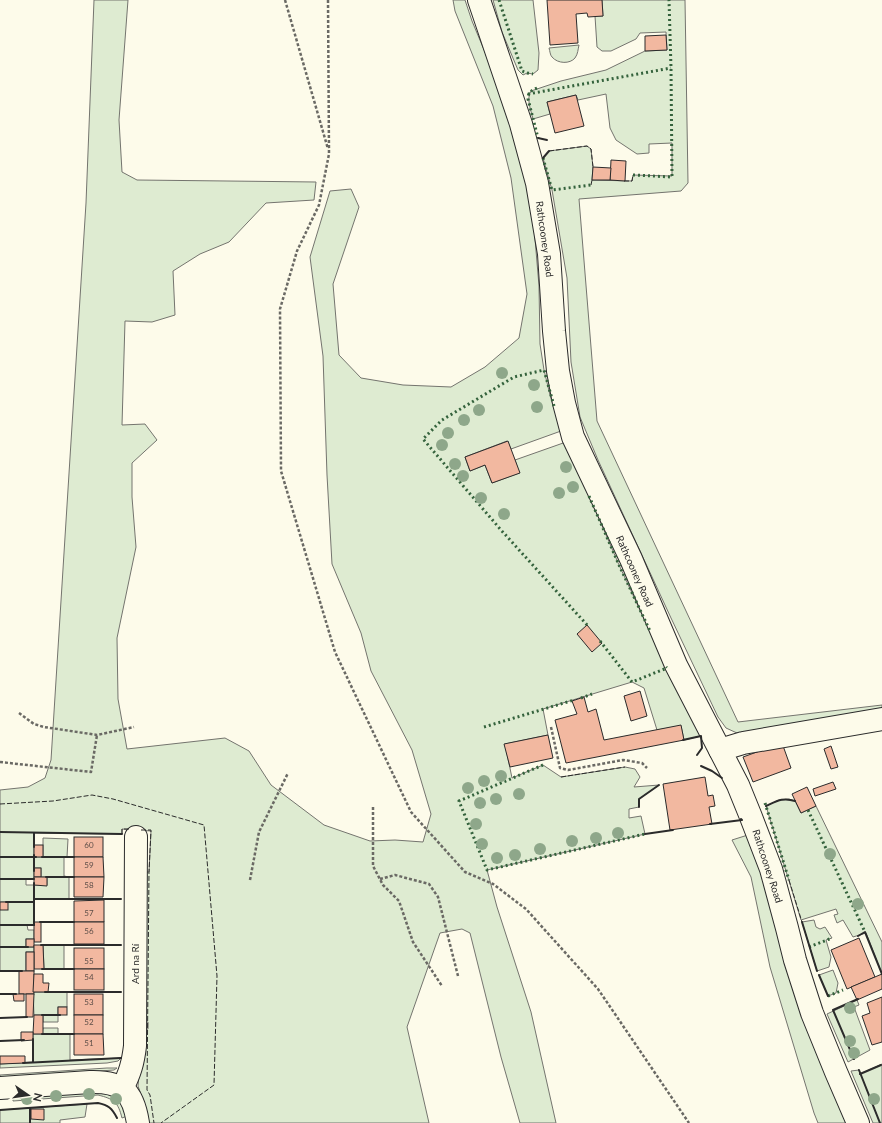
<svg xmlns="http://www.w3.org/2000/svg" width="882" height="1123" viewBox="0 0 882 1123" font-family="Lato,sans-serif">
  <style>
    .green { fill: #deebd1; stroke: #74746e; fill-rule: evenodd }
    .building { fill: #f2b8a0; stroke: #2b2b2b }
    .lines { fill: none; stroke-linecap: round; stroke-linejoin: round }
    .minor-casing { stroke: #2b2b2b; stroke-width: 24 }
    .path { stroke: #6a6964; stroke-width: 2.5; stroke-dasharray: 3 2; stroke-linecap: butt }
    .minor { stroke: #fdfbea; stroke-width: 22 }
    .hedge { stroke: #34623c; stroke-width: 3; stroke-dasharray: 2 3; stroke-linecap: butt }
    .fence { stroke: #2b2b2b; stroke-width: 1; stroke-dasharray: 5 2; stroke-linecap: butt }
    .wall { stroke: #2b2b2b; stroke-width: 2 }
    .tree { fill: #8ea78a }
    .labels { text-anchor: middle; stroke-width: 3; stroke-linejoin: round; paint-order: stroke }
    .number-label { font-size: 8px; fill: #5d4e48 }
    .street-label { font-size: 10px; fill: #2b2b2b; stroke: #fdfbea }
  </style>
  <rect width="100%" height="100%" fill="#fdfbea"/>
  <g class="green">
    <path d="M94 0H128L119 120 122 172 137 180 316 182 314 200 266 203 229 242 200 254 173 271 175 315 152 322 125 321 122 425 145 424 157 440 132 463V497L136 547 117 638 118 699 127 749 225 738 249 751 271 785 324 825 370 841 395 840 423 842 431 814 412 750 371 671 361 633 332 564 327 475 323 356 310 257 330 191 351 189 359 207 333 284 339 355 361 378 403 385 451 387 485 367 519 338 527 294 511 178 493 106 455 11 453 0H465L472 21 505 100 532 203 539 286 540 344 544 370 550 395 561 431 511 449 507 441 465 457 470 471 485 465 492 483 519 473 515 460 566 442 619 565 667 668 701 736 684 740 681 726 657 730 644 688 632 682 543 709 548 735 505 744 512 778 543 765 561 777 625 767 635 769 640 777 634 787 659 785 639 799V807L629 809V818L641 816 645 834 487 870 497 907 531 1012 556 1123H520L501 1057 470 933 462 929 440 933 407 1027 429 1123H148L143 1100 138 1086 143 1029H148V1022H143V872H149L151 831 122 829V834L34 833V857H43V838L68 839 67 857H64V876L69 877V899H34V925H27L28 930H34V939H26V947H34V952H26V971H0V910L8 902H0V790L28 787 45 778 51 760 86 203ZM34 868H41V877H47V885H26V879H34Z"/>
    <polygon points="493,0 533,0 539,53 538,70 533,74 527,73 523,75 518,70 502,32"/>
    <path d="M602 0H685L688 183 681 191 579 199 597 421 738 722 882 705V714L758 735 737 733 726 728 718 717 671 618 598 460 580 417 571 362 567 278 552 190 543 158 549 151 587 146 591 149 593 167 592 180 632 181 633 175 672 176V143L649 144V153L637 154 616 140 610 128 606 94 578 100 576 95 547 102 550 114 533 119C531 110 526 99 531 91L561 81 606 70 645 51 667 50 666 32 640 33 636 39 611 51H602L597 47 595 16H603Z"/>
    <path d="M579 45C578 49 578 54 575 58 570 64 558 64 552 57 550 55 550 51 549 48Z"/>
    <polygon points="789,799 795,801 801,813 816,806 882,942 882,974 866,933 853,937 843,920 837,923 834,915 838,914 836,909 801,920 766,806 779,800"/>
    <polygon points="751,834 846,1123 818,1123 814,1113 770,967 751,877 732,840"/>
    <polygon points="814,920 816,927 820,929 825,927 832,938 826,940 831,957 829,967 817,971 802,922"/>
    <polygon points="43,945 64,945 64,969 44,969"/>
    <polygon points="833,970 838,983 836,993 828,996 819,975"/>
    <polygon points="33,992 67,992 67,1007 58,1007 58,1022 43,1022 43,1015 34,1015"/>
    <polygon points="857,1000 859,1005 854,1007 870,1050 848,1062 827,1014"/>
    <polygon points="43,1028 58,1028 58,1034 70,1034 70,1060 121,1058 118,1061 107,1063 0,1068 0,1064 33,1062 33,1034 42,1034"/>
    <polygon points="882,1064 882,1123 873,1123 851,1071 859,1070 860,1074"/>
    <polygon points="107,1068 117,1068 114,1070 0,1078 0,1075"/>
    <path d="M101 1092C118 1098 120 1099 127 1116L122 1118C118 1102 114 1099 98 1095L13 1101V1097Z"/>
    <polygon points="87,1104 85,1117 60,1120 60,1123 0,1123 0,1110"/>
  </g>
  <g class="building">
    <polygon points="547,0 602,0 603,16 588,17 587,13 576,14 578,43 550,45"/>
    <polygon points="666,35 667,50 645,51 645,36"/>
    <polygon points="576,95 584,126 555,133 547,102"/>
    <polygon points="611,160 626,161 625,181 610,180"/>
    <polygon points="593,167 611,168 610,180 592,180"/>
    <polygon points="508,441 520,473 492,483 485,465 470,471 465,457"/>
    <polygon points="587,625 602,643 592,652 577,634"/>
    <polygon points="640,691 647,716 631,721 624,696"/>
    <polygon points="584,697 588,712 596,709 604,740 681,725 684,740 566,763 555,720 577,714 572,701"/>
    <polygon points="548,735 553,758 510,767 504,744"/>
    <polygon points="782,743 791,768 753,782 743,757"/>
    <polygon points="831,746 838,767 831,769 824,749"/>
    <polygon points="705,777 708,796 713,795 715,806 709,807 712,824 670,830 663,784"/>
    <polygon points="833,782 836,789 815,796 813,789"/>
    <polygon points="807,787 816,806 801,813 792,794"/>
    <rect x="74" y="837" width="29" height="20"/>
    <rect x="34" y="845" width="9" height="12"/>
    <polygon points="74,857 103,857 104,877 74,877"/>
    <rect x="34" y="868" width="7" height="9"/>
    <polygon points="34,877 47,877 47,886 34,885"/>
    <polygon points="74,877 104,877 103,897 74,897"/>
    <polygon points="104,900 104,922 74,922 74,901"/>
    <rect x="0" y="902" width="8" height="8"/>
    <rect x="34" y="922" width="7" height="20"/>
    <rect x="74" y="922" width="30" height="22"/>
    <polygon points="859,938 875,977 847,989 831,950"/>
    <rect x="26" y="939" width="8" height="8"/>
    <polygon points="34,945 43,945 44,969 34,969"/>
    <rect x="74" y="948" width="30" height="21"/>
    <rect x="26" y="952" width="8" height="19"/>
    <rect x="74" y="969" width="30" height="21"/>
    <rect x="19" y="971" width="15" height="23"/>
    <polygon points="34,974 43,974 43,983 49,983 48,992 33,992"/>
    <polygon points="882,974 882,989 857,1000 851,987"/>
    <polygon points="13,994 24,994 24,1001 14,1001"/>
    <polygon points="26,994 34,994 33,1017 26,1017"/>
    <rect x="74" y="994" width="29" height="21"/>
    <polygon points="882,997 882,1042 872,1045 862,1016 870,1013 867,1003"/>
    <rect x="58" y="1007" width="9" height="8"/>
    <polygon points="34,1015 43,1015 43,1034 33,1034"/>
    <rect x="74" y="1015" width="29" height="19"/>
    <polygon points="21,1032 33,1032 33,1040 21,1041"/>
    <polygon points="74,1034 103,1034 104,1055 74,1055"/>
    <polygon points="0,1056 25,1056 25,1063 0,1064"/>
    <polygon points="31,1109 44,1109 44,1120 31,1119"/>
  </g>
  <g class="lines">
    <g class="minor-casing">
      <g id="minor">
        <polyline points="479,0 521,124 537,183 549,254 554,331 558,371 564,403 573,437 631,559 676,665 738,785 751,817 771,869 787,928 795,960 812,1013 836,1072 858,1123"/>
        <polyline points="720,750 743,743 882,719"/>
        <path d="M0 1088 90 1082C122 1081 133 1091 138 1123"/>
        <path d="M122 1089C130 1073 133 1063 135 1046L136 837"/>
      </g>
    </g>
    <g class="path">
      <polyline points="285,0 328,149"/>
      <polyline points="328,0 329,154 319,205 297,251 280,309 281,471 335,652 411,812 465,872 493,884 526,909 598,989 689,1123"/>
      <polyline points="19,713 34,724 44,727 97,735 134,727"/>
      <polyline points="551,727 560,768 568,770 623,760 642,763 647,768"/>
      <polyline points="0,762 91,772 97,735"/>
      <polyline points="373,807 373,866 383,885 399,901 413,942 442,986"/>
      <polyline points="380,879 395,875 429,884 438,897 458,976"/>
      <polyline points="250,880 259,832 288,773"/>
    </g>
    <use href="#minor" class="minor"/>
    <g class="hedge">
      <polyline points="499,0 522,71 527,73 533,74"/>
      <path d="M537 88C531 91 528 92 528 99L538 138"/>
      <polyline points="528,94 671,68"/>
      <polyline points="543,158 552,190 591,185"/>
      <polyline points="633,175 672,177 671,68 669,0"/>
      <polyline points="554,406 544,370 514,377 442,420 423,439 501,530 588,626"/>
      <polyline points="589,496 619,565 650,631"/>
      <polyline points="600,641 632,682 667,668 666,667"/>
      <polyline points="581,698 592,694"/>
      <polyline points="484,727 574,700"/>
      <polyline points="543,765 459,801 487,870 645,834"/>
      <polyline points="765,803 789,880"/>
      <polyline points="808,810 865,932"/>
      <polyline points="809,947 832,938"/>
      <polyline points="828,996 843,990"/>
    </g>
    <g class="fence">
      <polyline points="549,151 587,146 591,149 593,167"/>
      <polyline points="624,181 632,181 633,175"/>
      <polyline points="591,185 592,180 594,180"/>
      <polyline points="561,777 625,767"/>
      <polyline points="0,804 53,801 92,795 113,799 204,825 217,976 214,1085 161,1123"/>
      <polyline points="141,830 151,830 149,872 147,1090 150,1095 154,1123"/>
      <polyline points="122,834 122,829 131,829"/>
      <polyline points="789,880 802,922"/>
    </g>
    <g class="wall">
      <polyline points="538,138 547,140"/>
      <polyline points="543,158 549,151"/>
      <polyline points="683,740 701,736 702,748 697,755"/>
      <polyline points="701,766 712,771 722,778"/>
      <path d="M766 806C777 801 783 797 795 801"/>
      <polyline points="639,807 639,799 659,785"/>
      <polyline points="710,824 742,820 741,819"/>
      <polyline points="0,832 122,834"/>
      <polyline points="34,833 34,847"/>
      <polyline points="645,834 673,830"/>
      <polyline points="0,857 36,857"/>
      <polyline points="42,857 74,857"/>
      <polyline points="34,871 34,855"/>
      <polyline points="46,877 74,877"/>
      <polyline points="0,879 34,879"/>
      <polyline points="34,899 121,899"/>
      <polyline points="6,902 34,902"/>
      <polyline points="40,922 74,922"/>
      <polyline points="802,922 817,971"/>
      <polyline points="0,925 34,925"/>
      <polyline points="34,925 34,883"/>
      <polyline points="858,936 865,932 882,974"/>
      <polyline points="41,945 121,945"/>
      <polyline points="0,947 28,947"/>
      <polyline points="42,969 74,969"/>
      <polyline points="0,971 22,971"/>
      <polyline points="819,975 828,996"/>
      <polyline points="45,992 121,992"/>
      <polyline points="0,994 16,994"/>
      <polyline points="42,1015 60,1015"/>
      <polyline points="0,1018 27,1017"/>
      <polyline points="42,1034 74,1034"/>
      <polyline points="0,1041 24,1040"/>
      <polyline points="854,1059 833,1010 858,999"/>
      <polyline points="33,1062 33,1039"/>
      <polyline points="23,1063 121,1058"/>
      <polyline points="859,1070 880,1123"/>
      <polyline points="860,1074 881,1065"/>
      <polyline points="30,1108 30,1123"/>
      <path d="M0 1110 98 1103C108 1105 112 1108 117 1118"/>
    </g>
  </g>
  <g class="tree">
    <circle cx="502" cy="373" r="6"/>
    <circle cx="534" cy="385" r="6"/>
    <circle cx="537" cy="407" r="6"/>
    <circle cx="479" cy="410" r="6"/>
    <circle cx="464" cy="420" r="6"/>
    <circle cx="448" cy="433" r="6"/>
    <circle cx="442" cy="445" r="6"/>
    <circle cx="455" cy="464" r="6"/>
    <circle cx="566" cy="467" r="6"/>
    <circle cx="463" cy="476" r="6"/>
    <circle cx="573" cy="487" r="6"/>
    <circle cx="559" cy="493" r="6"/>
    <circle cx="481" cy="498" r="6"/>
    <circle cx="504" cy="514" r="6"/>
    <circle cx="501" cy="776" r="6"/>
    <circle cx="484" cy="781" r="6"/>
    <circle cx="468" cy="788" r="6"/>
    <circle cx="519" cy="794" r="6"/>
    <circle cx="496" cy="799" r="6"/>
    <circle cx="480" cy="803" r="6"/>
    <circle cx="476" cy="824" r="6"/>
    <circle cx="618" cy="833" r="6"/>
    <circle cx="596" cy="838" r="6"/>
    <circle cx="572" cy="841" r="6"/>
    <circle cx="482" cy="844" r="6"/>
    <circle cx="540" cy="849" r="6"/>
    <circle cx="830" cy="854" r="6"/>
    <circle cx="515" cy="855" r="6"/>
    <circle cx="497" cy="858" r="6"/>
    <circle cx="858" cy="904" r="6"/>
    <circle cx="850" cy="1008" r="6"/>
    <circle cx="850" cy="1041" r="6"/>
    <circle cx="854" cy="1053" r="6"/>
    <circle cx="89" cy="1094" r="6"/>
    <circle cx="56" cy="1096" r="6"/>
    <circle cx="27" cy="1099" r="6"/>
    <circle cx="116" cy="1099" r="6"/>
    <circle cx="874" cy="1099" r="6"/>
  </g>
  <g class="labels">
    <g class="number-label">
      <text x="89" y="848">60</text>
      <text x="89" y="868">59</text>
      <text x="89" y="888">58</text>
      <text x="89" y="916">57</text>
      <text x="89" y="934">56</text>
      <text x="89" y="964">55</text>
      <text x="89" y="980">54</text>
      <text x="89" y="1005">53</text>
      <text x="89" y="1025">52</text>
      <text x="89" y="1046">51</text>
    </g>
    <g class="street-label">
      <text transform="translate(545 239) rotate(82)" y="4">Rathcooney Road</text>
      <text transform="translate(635 571) rotate(66)" y="4">Rathcooney Road</text>
      <text transform="translate(768 866) rotate(72)" y="4">Rathcooney Road</text>
      <text transform="translate(135 964) rotate(-90)" y="4">Ard na Rí</text>
    </g>
  </g>
  <g transform="translate(28 1095) rotate(103)" stroke="#fdfbea" stroke-width="3" paint-order="stroke">
  <path d="M0-3L7 15L0 10L-7 15Z" fill="#2b2b2b"/>
  <text y="-6" font-size="11" font-weight="bold" text-anchor="middle" fill="#2b2b2b">N</text>
  </g>
</svg>
